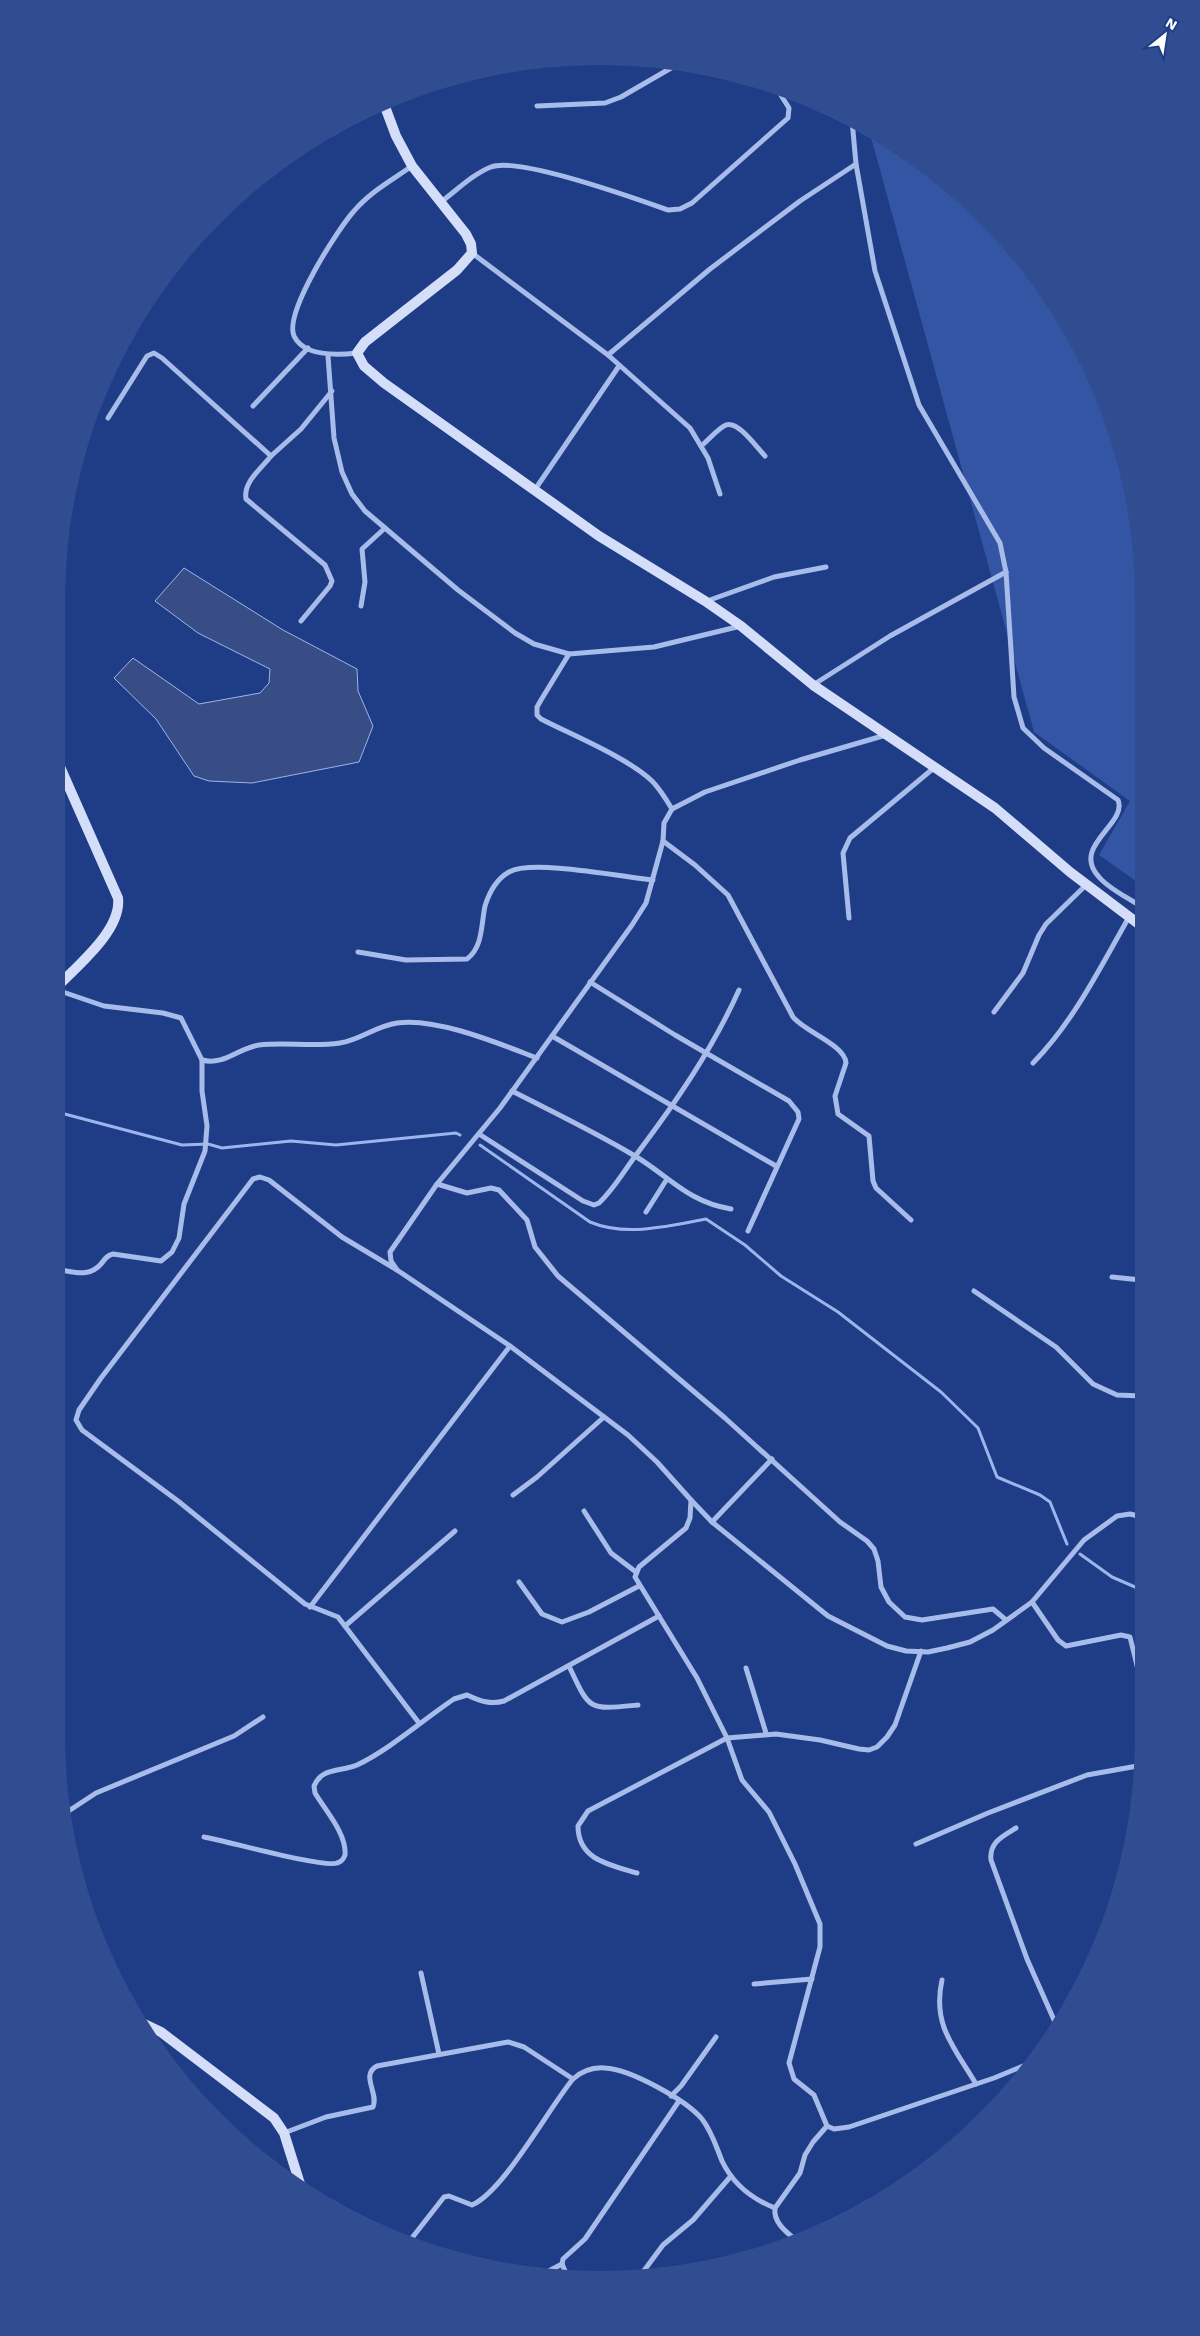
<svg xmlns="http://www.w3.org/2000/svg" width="1200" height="2336" viewBox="0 0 1200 2336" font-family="'Work Sans',sans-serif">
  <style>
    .green { fill: #3355a4 }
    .water { fill: #384d85; stroke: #9cb5ec }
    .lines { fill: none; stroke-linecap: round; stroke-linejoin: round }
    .stream { stroke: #9cb5ec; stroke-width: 3 }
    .street { stroke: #a8bcea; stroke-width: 5 }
    .secondary { stroke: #d4def8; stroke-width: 10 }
  </style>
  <rect width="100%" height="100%" fill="#1f3d87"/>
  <polygon class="green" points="869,130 931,169 1032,269 1102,392 1139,529 1140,884 1099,855 1130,801 1034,732"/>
  <polygon class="water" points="184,568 283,630 357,669 358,691 373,726 359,762 252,783 209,781 194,776 156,719 114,678 133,658 199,704 260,693 269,683 270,669 198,633 155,601"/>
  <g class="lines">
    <g class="stream">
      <polyline points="57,1112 182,1145 208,1144 222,1148 291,1141 336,1145 456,1133 460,1135"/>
      <path d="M480 1145 590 1222C625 1237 670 1226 706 1219L745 1245 781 1276 838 1312 941 1392 978 1428 997 1477 1040 1495 1050 1502 1067 1544"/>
      <polyline points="1080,1554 1112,1577 1142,1590"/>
    </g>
    <g class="street">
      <polyline points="537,106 605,103 621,97 678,64"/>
      <path d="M856 164 875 271 919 405 1000 543 1006 572 1014 697 1023 728 1044 748 1118 800C1128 824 1070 846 1099 877 1109 889 1127 897 1140 906"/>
      <path d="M441 202C457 190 473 174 491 167 518 156 637 199 668 210L680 209 692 203 788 118 789 108 777 89"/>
      <polyline points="472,253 608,355 710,269 800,201 856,164 852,120"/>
      <path d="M357 353C339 355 304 357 294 336 284 313 337 230 354 211 370 192 392 180 412 166"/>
      <polyline points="608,355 690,428 708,458 720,494"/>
      <polyline points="328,356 334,438 342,472 352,494 365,511 458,590 515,633 534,644 569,654 654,647 741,626"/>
      <polyline points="253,406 308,348"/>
      <path d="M108 418 147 356 154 353 162 358 271 456C261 469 243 482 246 499L325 565 332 581 330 586 301 621"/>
      <path d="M701 446C709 440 717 429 726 425 738 420 757 448 765 456"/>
      <polyline points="271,456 301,429 332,391"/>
      <polyline points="534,491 619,366"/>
      <polyline points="707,601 774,577 826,567"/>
      <polyline points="361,606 365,582 362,549 385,528"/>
      <path d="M569 654 541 700 537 707V715L541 719C572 735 628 758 652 781 660 789 666 799 672 809"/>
      <polyline points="813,685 890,636 1006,572"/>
      <polyline points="886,735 800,760 705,792 672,809 664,823 663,841 646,903 632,925 500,1108 437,1184 390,1252 391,1261 397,1270 510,1346 628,1435 657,1462 691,1500 690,1518 686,1528 639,1567 635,1577 697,1678 727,1738 742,1780 769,1812 795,1864 820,1924 820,1947 789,2063 794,2079 814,2095 827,2126 834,2129 849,2127 994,2078 1033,2062"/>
      <path d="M663 841 695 865 728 895 793 1017C805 1032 845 1045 846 1063L835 1096 838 1114 869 1136 873 1181 876 1188 911 1220"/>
      <polyline points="849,918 843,853 850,838 935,767"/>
      <path d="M358 952 406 960 467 959C483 947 481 925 485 906 489 893 497 879 509 872 532 859 623 877 653 880"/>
      <polyline points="590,982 675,1035 789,1101 798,1112 799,1119 748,1231"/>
      <polyline points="994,1012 1023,973 1039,935 1046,924 1086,885"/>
      <polyline points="552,1036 776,1166"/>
      <path d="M202 1060C224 1066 238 1048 259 1045 286 1042 313 1047 340 1043 360 1040 376 1026 397 1023 436 1017 500 1044 537 1058"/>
      <path d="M1033 1063C1074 1021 1100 968 1129 917"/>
      <path d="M512 1091C553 1112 595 1132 635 1156 670 1177 688 1202 731 1209"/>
      <path d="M479 1134 583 1201 594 1205 599 1203C614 1189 624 1171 636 1155 676 1102 712 1050 739 990"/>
      <polyline points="437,1184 467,1193 491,1188 499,1190 527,1220 535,1247 558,1276 725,1418 840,1522 867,1541 874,1549 878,1561 881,1587 889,1602 905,1617 922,1620 993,1609 1006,1620"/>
      <polyline points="646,1212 667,1179"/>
      <path d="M57 1269C73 1272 89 1278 101 1264 105 1259 107 1255 113 1254L161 1261 172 1252 179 1238 184 1204 205 1151 207 1126 202 1091V1060L181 1018 163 1013 104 1006 57 990"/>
      <polyline points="397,1270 342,1237 269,1180 260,1177 253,1179 101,1378 79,1410 76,1420 82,1430 178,1501 305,1604 338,1617 419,1723"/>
      <polyline points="1112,1277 1141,1280"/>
      <polyline points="974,1291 1056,1347 1093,1384 1117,1395 1142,1396"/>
      <polyline points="513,1495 537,1477 604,1417"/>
      <polyline points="691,1500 712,1522 828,1616 887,1646 906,1651 928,1652 947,1648 970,1642 993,1630 1032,1602 1084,1540 1117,1516 1130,1514 1142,1517"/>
      <polyline points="584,1511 611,1553 636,1572"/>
      <polyline points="712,1522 772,1459"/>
      <polyline points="519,1582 542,1614 562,1622 589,1612 639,1586"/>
      <polyline points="1032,1602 1058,1640 1066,1646 1121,1635 1130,1637 1142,1686"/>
      <polyline points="310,1607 510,1346"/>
      <polyline points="345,1626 455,1531"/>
      <path d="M569 1666C590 1711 588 1710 638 1705"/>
      <polyline points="746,1668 766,1733"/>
      <polyline points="64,1814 96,1793 234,1736 263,1717"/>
      <path d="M1016 1828C1003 1836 989 1842 991 1860L1027 1959 1058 2029"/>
      <path d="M204 1837C227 1841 322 1868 337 1863 341 1862 344 1858 345 1855 347 1834 325 1810 315 1793L314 1786C322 1767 341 1772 357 1765 389 1750 424 1719 454 1699L467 1695C480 1701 491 1705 504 1701L659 1616"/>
      <polyline points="916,1844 988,1813 1087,1775 1143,1765"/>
      <path d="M637 1873C610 1865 578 1860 578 1826L588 1811 727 1738 776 1734 820 1740 859 1749 869 1750 877 1747 887 1737 895 1725 921 1651"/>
      <polyline points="421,1973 439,2054"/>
      <path d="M942 1980C932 2025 954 2047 976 2084"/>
      <polyline points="754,1984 812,1979"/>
      <polyline points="149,2038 156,2029"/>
      <polyline points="671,2096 681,2086 716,2037"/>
      <path d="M284 2133 326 2117 373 2107C379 2093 360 2075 377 2066L508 2042 524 2047 573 2079"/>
      <path d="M796 2240C786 2232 773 2222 775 2208L800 2173 805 2155 813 2142 827 2126"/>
      <path d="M408 2243 444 2197 449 2196 472 2205C504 2191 548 2109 573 2079 582 2071 593 2067 605 2068 630 2069 686 2100 702 2119 712 2132 716 2146 722 2161 733 2184 752 2199 775 2208"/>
      <polyline points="541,2275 562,2264"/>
      <polyline points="640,2276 663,2245 693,2220 731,2176"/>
      <polyline points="568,2278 562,2264 563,2259 585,2239 679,2101"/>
    </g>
    <g class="secondary">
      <polyline points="384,104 396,136 412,166 466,234 471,244 472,253 457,270 365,342 357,353 364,366 384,383 599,536 705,601 741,626 813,685 995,808 1070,872 1140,925"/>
      <path d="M57 987C77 966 122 930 118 898L57 760"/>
      <polyline points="138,2021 161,2032 274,2118 284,2133 301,2187"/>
    </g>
  </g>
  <path d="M0 0H1200V2336H0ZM600 65H600A535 535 0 0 1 1135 600V1736A535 535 0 0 1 600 2271H600A535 535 0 0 1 65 1736V600A535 535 0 0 1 600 65Z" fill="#314d91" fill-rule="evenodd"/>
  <g transform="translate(1165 35) rotate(30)" stroke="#1f3d87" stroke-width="4" paint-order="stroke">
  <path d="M0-4L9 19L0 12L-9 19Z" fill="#ffffff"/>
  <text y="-8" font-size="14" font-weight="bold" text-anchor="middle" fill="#ffffff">N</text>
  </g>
</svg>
